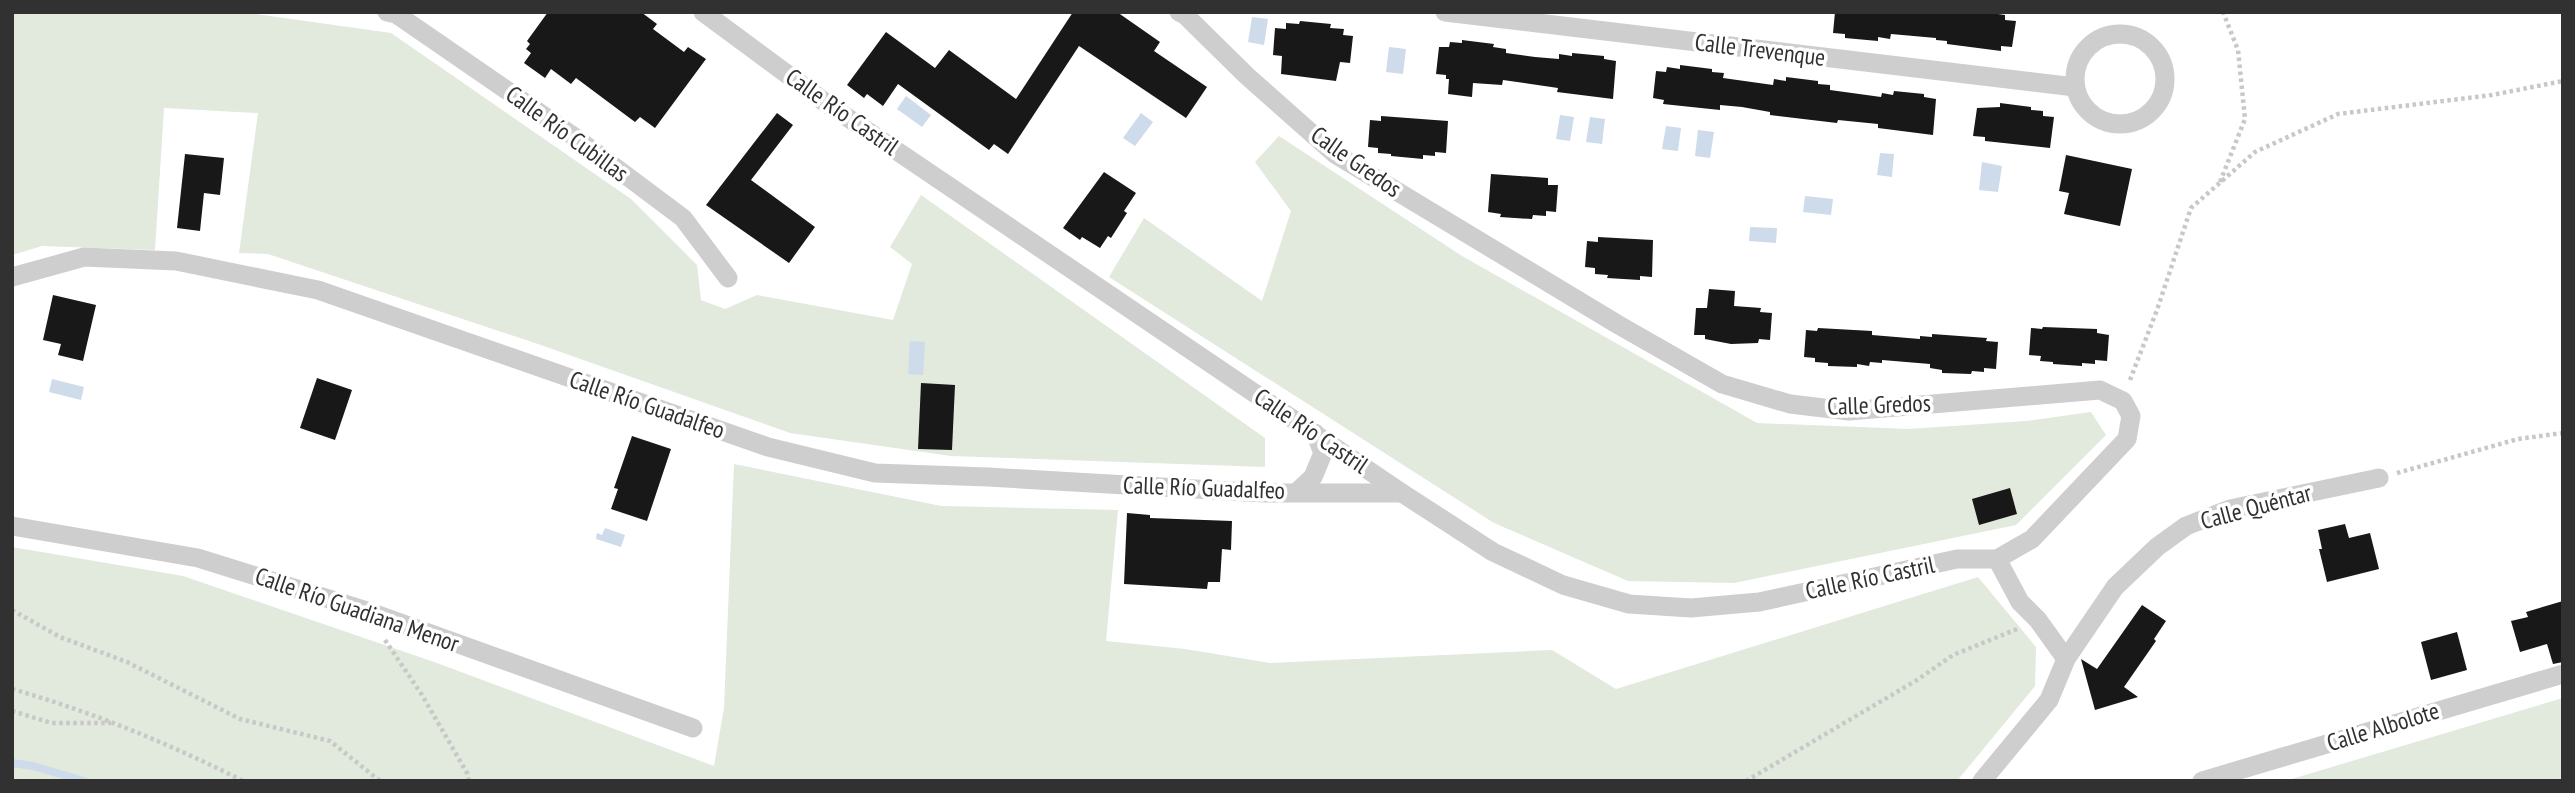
<svg xmlns="http://www.w3.org/2000/svg" width="2575" height="793" viewBox="0 0 2575 793" font-family="'PT Sans Narrow',sans-serif">
  <style>
    .green { fill: #e2e9dd }
    .water { fill: #cedbea }
    .lines { fill: none; stroke-linecap: round; stroke-linejoin: round }
    .stream { stroke: #cedbea; stroke-width: 8 }
    .building { fill: #181818 }
    .path { stroke: #c8c8c8; stroke-width: 4.5; stroke-dasharray: 3.5 3.5; stroke-linecap: butt }
    .street { stroke: #cecece; stroke-width: 19 }
    .labels { text-anchor: middle; stroke-width: 7; stroke-linejoin: round; paint-order: stroke }
    .street-label { font-size: 24px; fill: #313131; stroke: #fff }
  </style>
  <rect width="100%" height="100%" fill="#fff"/>
  <g class="green">
    <polygon points="12,12 241,12 391,33 631,199 697,265 701,300 725,309 757,295 893,320 912,264 890,247 921,195 1265,438 1265,467 951,456 790,433 538,344 268,254 239,253 258,113 164,108 155,250 42,246 12,255"/>
    <polygon points="1279,136 1462,256 1757,423 1909,429 2026,421 2091,412 2106,435 2016,525 1734,583 1628,581 1494,523 1109,277 1144,218 1262,301 1291,211 1255,162"/>
    <polygon points="734,464 941,506 1118,510 1106,641 1185,649 1270,663 1552,650 1616,689 1978,577 2036,647 2035,686 1957,781 12,781 12,547 183,576 437,663 714,766 724,708"/>
    <polygon points="2563,698 2563,781 2285,781"/>
  </g>
  <g class="water">
    <polygon points="1252,17 1268,19 1264,45 1248,42"/>
    <polygon points="1389,47 1406,49 1403,74 1386,72"/>
    <polygon points="906,96 931,115 922,127 897,109"/>
    <polygon points="1141,113 1153,122 1135,146 1123,138"/>
    <polygon points="1560,115 1574,117 1570,141 1556,139"/>
    <polygon points="1590,117 1605,119 1602,144 1586,142"/>
    <polygon points="1666,126 1681,128 1678,151 1662,149"/>
    <polygon points="1698,130 1714,132 1710,158 1695,156"/>
    <polygon points="1880,153 1894,154 1892,177 1877,175"/>
    <polygon points="1982,162 2002,166 1998,192 1979,190"/>
    <polygon points="1805,196 1833,199 1831,215 1803,212"/>
    <polygon points="1750,227 1777,228 1776,243 1749,241"/>
    <polygon points="910,341 925,342 923,375 908,374"/>
    <polygon points="52,379 84,387 81,400 49,392"/>
    <polygon points="605,528 625,535 621,547 596,539 597,533 602,535"/>
  </g>
  <g class="lines">
    <polyline class="stream" points="12,763 33,766 84,781"/>
  </g>
  <g class="building">
    <polygon points="548,12 641,12 657,24 653,29 684,52 688,47 706,59 655,128 640,117 635,122 576,78 571,84 551,69 545,78 524,63 531,53 526,49 530,44 527,41"/>
    <polygon points="1073,12 1117,12 1160,42 1154,51 1207,87 1186,118 1079,46 1008,154 994,144 989,150 898,84 883,106 867,94 864,98 847,85 886,32 935,68 949,50 1016,99"/>
    <polygon points="1835,12 1984,12 2005,15 2005,20 2016,21 2012,47 2001,46 2001,51 1947,44 1947,41 1936,40 1936,38 1891,34 1890,39 1878,37 1878,41 1845,38 1845,34 1833,33"/>
    <polygon points="1300,21 1331,24 1330,28 1344,29 1343,35 1353,36 1350,63 1340,62 1336,81 1281,74 1282,56 1273,55 1275,28 1286,29 1286,23 1299,24"/>
    <polygon points="1462,40 1494,44 1493,47 1506,49 1506,53 1535,57 1559,59 1559,54 1572,56 1572,53 1604,56 1604,59 1616,61 1613,99 1557,92 1558,88 1503,80 1502,85 1473,83 1472,97 1448,94 1449,79 1446,79 1446,75 1436,74 1439,47 1449,47 1450,42 1462,43"/>
    <polygon points="1680,65 1712,69 1712,72 1724,73 1723,78 1773,85 1774,79 1786,81 1786,77 1818,81 1818,84 1830,85 1830,90 1881,97 1882,93 1893,95 1894,91 1924,94 1924,97 1936,99 1933,135 1878,128 1878,124 1838,120 1837,123 1770,115 1770,112 1742,107 1720,105 1720,110 1663,104 1664,100 1653,98 1656,71 1666,72 1667,67 1680,69"/>
    <polygon points="2000,103 2031,107 2031,110 2043,111 2043,116 2054,117 2050,148 1985,141 1985,137 1973,136 1977,108 2000,107"/>
    <polygon points="777,113 793,125 751,180 815,227 789,263 706,205"/>
    <polygon points="1381,116 1448,121 1446,153 1435,152 1435,156 1423,155 1423,159 1391,156 1391,154 1378,153 1378,148 1368,147 1370,120 1381,121"/>
    <polygon points="185,154 224,158 220,195 204,193 200,231 177,228"/>
    <polygon points="2066,155 2132,169 2120,226 2064,214 2069,193 2059,191"/>
    <polygon points="1104,172 1136,193 1124,211 1127,213 1111,238 1108,236 1100,248 1082,237 1080,240 1063,228"/>
    <polygon points="1491,174 1548,178 1548,185 1558,185 1556,212 1546,211 1546,216 1533,215 1532,219 1500,217 1501,214 1488,212"/>
    <polygon points="1598,237 1653,240 1652,277 1640,276 1640,280 1607,278 1608,275 1595,274 1595,268 1585,267 1587,241 1598,242"/>
    <polygon points="1709,289 1735,291 1734,306 1761,308 1760,312 1772,313 1770,340 1759,339 1758,343 1731,344 1705,339 1705,335 1694,335 1696,308 1707,308"/>
    <polygon points="53,295 96,305 83,361 58,355 61,344 43,340"/>
    <polygon points="2043,327 2097,329 2097,333 2109,335 2107,361 2095,360 2095,364 2082,363 2082,366 2053,364 2053,362 2040,361 2041,356 2029,355 2031,328 2042,329"/>
    <polygon points="1818,328 1872,331 1872,335 1920,339 1920,336 1932,337 1932,334 1987,338 1986,341 1998,342 1996,369 1984,368 1984,372 1972,371 1971,374 1942,373 1942,370 1930,368 1930,364 1882,360 1882,363 1870,362 1869,366 1857,364 1857,367 1828,366 1828,363 1815,362 1815,358 1804,357 1806,330 1817,331"/>
    <polygon points="317,378 352,390 335,440 300,428"/>
    <polygon points="921,383 955,385 952,450 918,449"/>
    <polygon points="632,436 671,449 647,521 611,509 618,489 614,488"/>
    <polygon points="2010,488 2017,514 1979,525 1972,499"/>
    <polygon points="1127,513 1150,515 1150,518 1232,521 1231,550 1222,549 1220,582 1208,582 1207,589 1124,584"/>
    <polygon points="2345,524 2349,538 2370,533 2379,569 2327,582 2319,549 2322,549 2318,530"/>
    <polygon points="2563,601 2563,662 2553,664 2547,644 2520,652 2511,621 2528,617 2526,612"/>
    <polygon points="2142,605 2166,621 2154,639 2156,641 2124,687 2138,697 2095,710 2081,659 2097,669"/>
    <polygon points="2457,632 2467,670 2431,680 2421,642"/>
  </g>
  <g class="lines">
    <g class="path">
      <polyline points="2220,182 2245,119 2238,50 2223,12"/>
      <polyline points="2130,380 2157,310 2191,208 2255,152 2338,114 2492,95 2563,81"/>
      <polyline points="2397,473 2518,439 2563,433"/>
      <polyline points="12,610 60,637 127,662 240,719 330,741 380,781"/>
      <polyline points="385,640 422,695 467,773 469,781"/>
      <path d="M12 689C92 712 168 743 243 781"/>
      <polyline points="12,711 52,723 111,723"/>
      <polyline points="1746,781 1917,680 1953,655 2017,629"/>
    </g>
    <g class="street">
      <polyline points="387,12 396,14 576,138 683,218 728,278"/>
      <polyline points="703,12 826,103 1402,493 1493,552 1563,585 1629,604 1691,608 1759,602 1957,559 1997,559 2032,539 2127,439 2131,416 2123,401 2100,390 1849,411 1790,404 1722,384 1617,324 1335,154 1247,76 1185,15 1179,12"/>
      <polyline points="1445,12 2075,87"/>
      <circle cx="2120" cy="79" r="45"/>
      <polyline points="12,277 84,257 176,261 318,290 768,447 875,473 988,477 1264,493 1402,493"/>
      <polyline points="1297,492 1313,477 1323,453 1315,433"/>
      <polyline points="12,526 198,558 364,610 693,728"/>
      <polyline points="1997,559 2020,602 2038,620 2066,659"/>
      <polyline points="1982,781 2049,700 2066,659 2115,587 2157,547 2186,526 2230,509 2379,478"/>
      <polyline points="2202,781 2563,674"/>
    </g>
  </g>
  <g class="labels">
    <g class="street-label">
      <text transform="translate(1760 50) rotate(7)" y="8">Calle Trevenque</text>
      <text transform="translate(842 112) rotate(35)" y="8">Calle Río Castril</text>
      <text transform="translate(567 134) rotate(36)" y="8">Calle Río Cubillas</text>
      <text transform="translate(1356 162) rotate(35)" y="8">Calle Gredos</text>
      <text transform="translate(647 405) rotate(19)" y="8">Calle Río Guadalfeo</text>
      <text transform="translate(1879 405) rotate(-2)" y="8">Calle Gredos</text>
      <text transform="translate(1311 431) rotate(34)" y="8">Calle Río Castril</text>
      <text transform="translate(1204 488) rotate(2)" y="8">Calle Río Guadalfeo</text>
      <text transform="translate(2256 507) rotate(-15)" y="8">Calle Quéntar</text>
      <text transform="translate(1870 578) rotate(-12)" y="8">Calle Río Castril</text>
      <text transform="translate(357 610) rotate(19)" y="8">Calle Río Guadiana Menor</text>
      <text transform="translate(2383 727) rotate(-17)" y="8">Calle Albolote</text>
    </g>
  </g>
  <rect width="2575" height="793" fill="none" stroke="#313131" stroke-width="28"/>
</svg>
